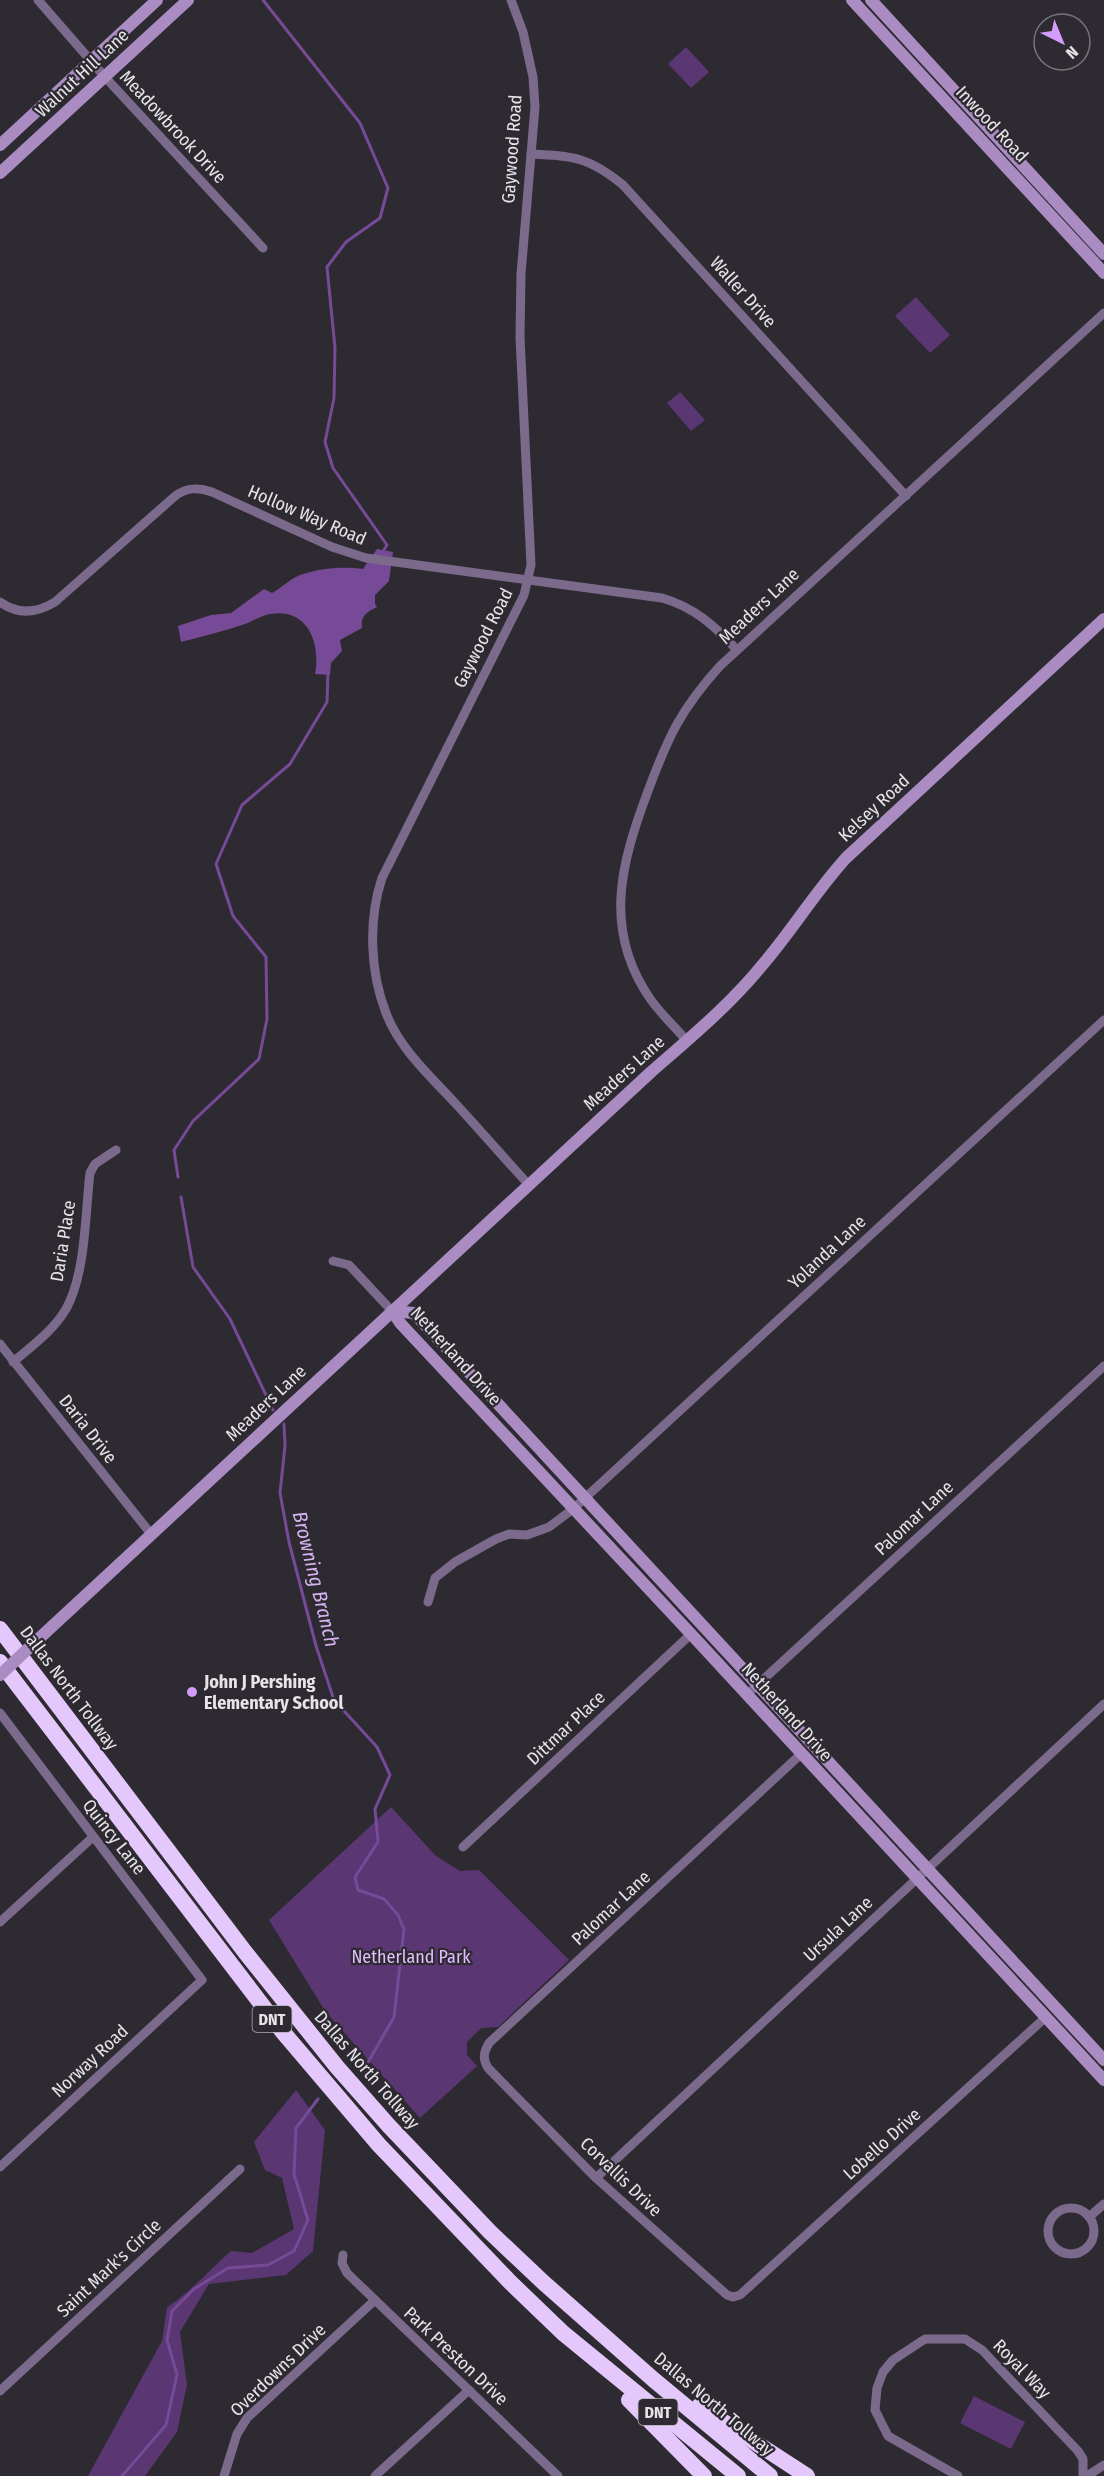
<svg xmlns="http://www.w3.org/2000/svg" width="1104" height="2476" viewBox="0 0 1104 2476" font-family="'Fira Sans Condensed',sans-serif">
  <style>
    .green { fill: #5a3673 }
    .water { fill: #764a97 }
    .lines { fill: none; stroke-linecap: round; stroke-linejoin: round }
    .stream { stroke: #764a97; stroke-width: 3 }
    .street { stroke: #7c6a8c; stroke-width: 9 }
    .secondary { stroke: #aa8cc3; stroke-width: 12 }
    .highway { stroke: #e4c8fb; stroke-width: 16 }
    .secondary-bridge { stroke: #aa8cc3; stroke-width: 12 }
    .poi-dot { fill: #d39cfd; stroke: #2e2a31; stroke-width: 2 }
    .labels { text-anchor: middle; stroke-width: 4.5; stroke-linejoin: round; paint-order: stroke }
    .shield { fill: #2e2a31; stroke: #afacb1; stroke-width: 1.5 }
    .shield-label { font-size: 16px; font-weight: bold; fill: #e6e4e8 }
    .street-label { font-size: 18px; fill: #e6e4e8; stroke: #2e2a31 }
    .poi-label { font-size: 18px; font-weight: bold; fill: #e6e4e8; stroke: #2e2a31; text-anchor: start }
    .park-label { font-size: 18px; fill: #e1befd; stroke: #2e2a31 }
    .water-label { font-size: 20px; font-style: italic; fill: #d6b4f3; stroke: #2e2a31 }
  </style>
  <rect width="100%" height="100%" fill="#2e2a31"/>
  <g class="green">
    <polygon points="686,47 709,72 691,88 668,64"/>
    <polygon points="916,297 950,335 930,353 895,316"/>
    <polygon points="680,392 705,420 691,431 667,403"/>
    <polygon points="391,1807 436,1856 460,1871 479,1870 569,1960 498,2027 481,2028 467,2042 467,2055 477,2066 420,2118 325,2011 269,1920"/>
    <path d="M296 2090 325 2130 313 2251 286 2275 209 2284 180 2332 187 2385 177 2432 145 2476H88L162 2341 167 2307C190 2293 210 2269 231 2251L252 2253 294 2229 282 2178 265 2170 254 2142Z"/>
    <polygon points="974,2396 1025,2422 1011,2449 960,2423"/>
  </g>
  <path class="water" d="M377 549 393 552 389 581 375 595V604L377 607C367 612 360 616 362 628L340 640 342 651 331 663 330 675 315 674C321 644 308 608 271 614 262 615 253 621 245 624 224 631 203 636 181 642L178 626 211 615 231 613 264 589 272 593C281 588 290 579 300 575 319 568 344 566 363 569Z"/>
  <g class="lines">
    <g class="stream">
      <polyline points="263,0 360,123 388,188 380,218 346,242 327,267 335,348 334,398 325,442 333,468 387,545 382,553"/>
      <polyline points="178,1177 174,1150 193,1121 259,1059 267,1019 266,957 233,916 216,864 242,805 290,764 327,702 328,673"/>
      <polyline points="181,1197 193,1267 230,1319 273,1410"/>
      <polyline points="284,1424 285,1446 280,1493 289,1542 316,1646 334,1700 377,1747 390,1775 375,1809 378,1842 355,1877 358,1890 384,1899 398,1915 404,1929 394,2017 363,2071"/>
      <polyline points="122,2476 166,2425 177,2375 167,2340 172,2311 194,2289 228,2268 268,2265 294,2251 308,2220 294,2174 296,2128 318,2099"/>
    </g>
    <g class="street">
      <polyline points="38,0 105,77 263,248"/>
      <path d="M511 0 523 32 533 77 535 107 521 274 520 337 531 565 524 595 382 878C368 920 370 972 386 1013 399 1048 430 1076 455 1103 480 1130 504 1158 529 1185"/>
      <path d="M531 154C573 156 589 157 623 185L906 496"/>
      <path d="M0 602C18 615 37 613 55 602L174 497C186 487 198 487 212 492L332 547 366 558 662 598C694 607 715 626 737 650"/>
      <path d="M687 1041C675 1027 661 1014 651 1000 602 930 621 863 648 791 668 737 681 709 720 666L1104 313"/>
      <polyline points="333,1261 349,1265 392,1311"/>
      <polyline points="0,1344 151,1534"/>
      <path d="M13 1362C32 1346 53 1331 66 1309 86 1273 85 1214 90 1173L95 1164 116 1150"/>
      <polyline points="428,1602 435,1578 455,1562 496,1539 509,1534 527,1535 549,1527 573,1509 1104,1020"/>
      <polyline points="753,1689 1104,1366"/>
      <polyline points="0,1713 202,1980 0,2167"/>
      <path d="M801 1754 489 2043C484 2052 482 2058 488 2068L596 2178 727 2295 733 2297 740 2295 1046 2017"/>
      <polyline points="463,1847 691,1634"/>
      <polyline points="0,1922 93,1837"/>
      <polyline points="596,2178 1104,1704"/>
      <circle cx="1071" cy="2231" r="23"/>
      <polyline points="1089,2217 1104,2204"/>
      <polyline points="343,2255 342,2263 347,2273 558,2476"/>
      <polyline points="0,2391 240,2169"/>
      <polyline points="224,2476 237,2434 247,2418 375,2300"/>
      <polyline points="375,2476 469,2390"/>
      <polyline points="958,2476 888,2436 875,2410 877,2388 883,2372 893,2360 925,2339 965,2339 982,2350 1078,2451 1083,2459 1083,2476"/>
      <polyline points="1087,2476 1104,2465"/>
    </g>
    <g class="secondary">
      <polyline points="852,0 1104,273"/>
      <polyline points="871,0 1104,254"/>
      <polyline points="0,145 157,0"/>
      <polyline points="0,173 188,0"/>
      <polyline points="392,1311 401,1324 691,1634 1104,2080"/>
      <polyline points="392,1311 414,1313 1104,2060"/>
      <path d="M32 1645 651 1072C691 1037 731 1004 764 963 793 929 816 891 846 858L1104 619"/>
    </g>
    <g class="highway">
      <polyline points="0,1629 245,1952 337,2067 389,2126 490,2232 544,2283 654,2380 770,2476"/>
      <polyline points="0,1662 282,2031 379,2145 510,2282 563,2333 738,2476"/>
      <polyline points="629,2400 704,2476"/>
      <polyline points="699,2406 807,2476"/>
    </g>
    <polyline class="secondary-bridge" points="0,1675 32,1645"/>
  </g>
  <circle class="poi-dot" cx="192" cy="1692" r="6"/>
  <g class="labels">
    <g class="shield">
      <rect x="252.5" y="2006" width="39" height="26" rx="4.5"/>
      <rect x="638.5" y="2399" width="39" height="26" rx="4.5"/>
    </g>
    <g class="shield-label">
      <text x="272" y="2025">DNT</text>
      <text x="658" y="2418">DNT</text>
    </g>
    <g class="street-label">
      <text transform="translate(82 73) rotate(-43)" y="6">Walnut Hill Lane</text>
      <text transform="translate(992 124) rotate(47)" y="6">Inwood Road</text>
      <text transform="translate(173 127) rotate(47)" y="6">Meadowbrook Drive</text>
      <text transform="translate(512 149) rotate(-86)" y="6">Gaywood Road</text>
      <text transform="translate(743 292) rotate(48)" y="6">Waller Drive</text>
      <text transform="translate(307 515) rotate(23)" y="6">Hollow Way Road</text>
      <text transform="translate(759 606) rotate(-43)" y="6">Meaders Lane</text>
      <text transform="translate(483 638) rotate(-63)" y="6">Gaywood Road</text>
      <text transform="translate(874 808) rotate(-43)" y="6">Kelsey Road</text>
      <text transform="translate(624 1073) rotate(-42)" y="6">Meaders Lane</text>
      <text transform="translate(63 1241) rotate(-81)" y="6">Daria Place</text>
      <text transform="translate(827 1252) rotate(-43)" y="6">Yolanda Lane</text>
      <text transform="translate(456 1356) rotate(48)" y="6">Netherland Drive</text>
      <text transform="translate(266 1403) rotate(-43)" y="6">Meaders Lane</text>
      <text transform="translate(88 1429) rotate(52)" y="6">Daria Drive</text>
      <text transform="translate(914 1518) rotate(-43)" y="6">Palomar Lane</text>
      <text transform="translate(69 1688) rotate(53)" y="6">Dallas North Tollway</text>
      <text transform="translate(787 1712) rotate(48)" y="6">Netherland Drive</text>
      <text transform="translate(566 1728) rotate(-43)" y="6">Dittmar Place</text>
      <text transform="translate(114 1837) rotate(52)" y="6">Quincy Lane</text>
      <text transform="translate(611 1908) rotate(-43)" y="6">Palomar Lane</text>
      <text transform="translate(838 1929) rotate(-43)" y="6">Ursula Lane</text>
      <text transform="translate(90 2061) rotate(-43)" y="6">Norway Road</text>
      <text transform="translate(367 2070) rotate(49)" y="6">Dallas North Tollway</text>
      <text transform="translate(882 2144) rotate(-42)" y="6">Lobello Drive</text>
      <text transform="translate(621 2177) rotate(44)" y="6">Corvallis Drive</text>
      <text transform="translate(109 2268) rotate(-43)" y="6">Saint Mark's Circle</text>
      <text transform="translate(456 2356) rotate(43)" y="6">Park Preston Drive</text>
      <text transform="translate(1022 2369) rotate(46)" y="6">Royal Way</text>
      <text transform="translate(278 2370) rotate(-44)" y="6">Overdowns Drive</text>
      <text transform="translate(714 2404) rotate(40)" y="6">Dallas North Tollway</text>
    </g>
    <g class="poi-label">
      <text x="204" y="1688">John J Pershing<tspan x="204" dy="21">Elementary School</tspan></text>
    </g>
    <g class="park-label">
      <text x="411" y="1963">Netherland Park</text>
    </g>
    <g class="water-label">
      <text transform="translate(316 1579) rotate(76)" y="7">Browning Branch</text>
    </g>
  </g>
  <g transform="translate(1062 42) rotate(137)"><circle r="28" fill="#2e2a31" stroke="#78747a" stroke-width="1.5"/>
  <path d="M0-4.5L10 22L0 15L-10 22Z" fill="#d39cfd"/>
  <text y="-9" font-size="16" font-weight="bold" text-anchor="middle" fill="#e6e4e8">N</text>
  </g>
</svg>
